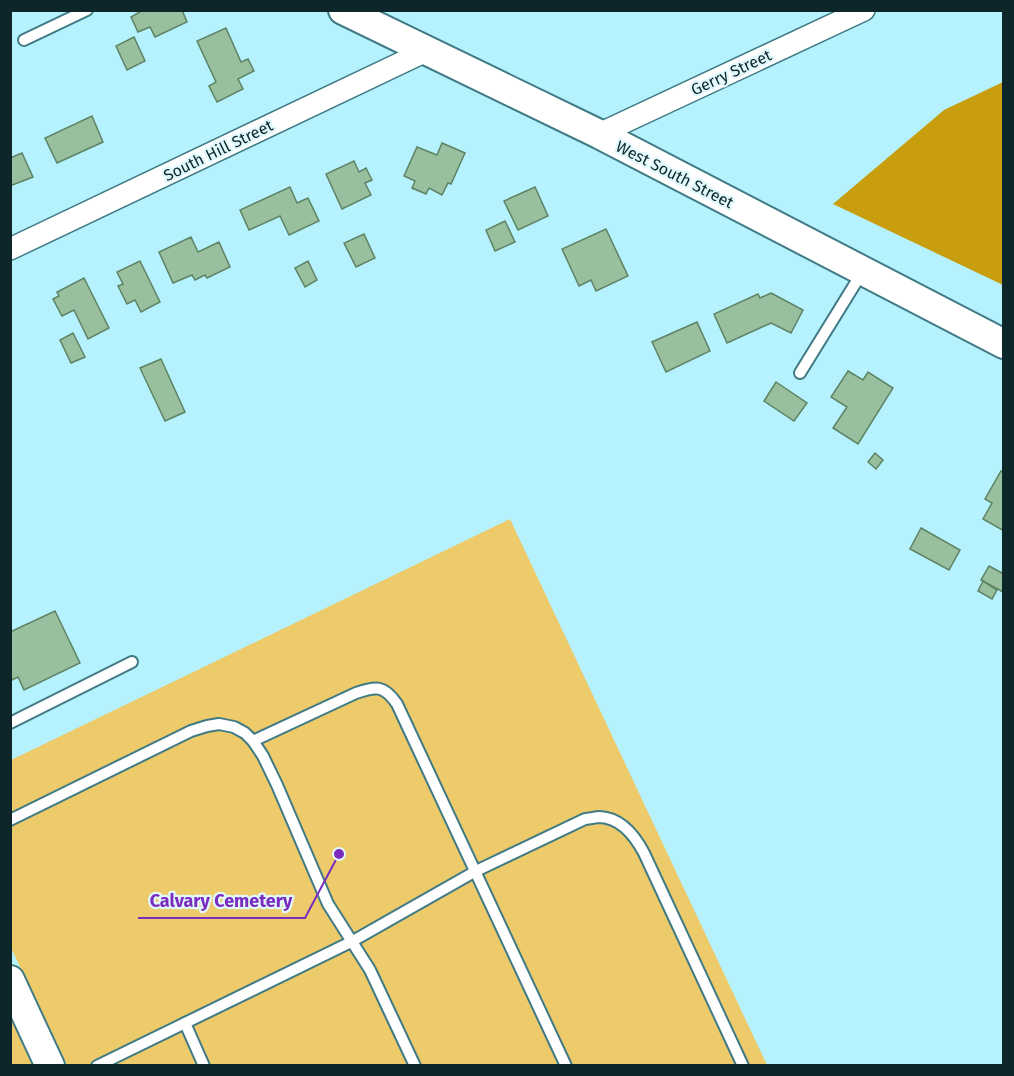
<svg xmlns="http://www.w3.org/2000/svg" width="1014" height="1076" viewBox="0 0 1014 1076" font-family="'Fira Sans',sans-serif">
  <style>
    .green { fill: #edca6a }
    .forest { fill: #c89e0f }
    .building { fill: #98bf9e; stroke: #5d8364; stroke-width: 1.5 }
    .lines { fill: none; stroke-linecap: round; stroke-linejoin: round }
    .lane-casing { stroke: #407b85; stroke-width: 14 }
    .street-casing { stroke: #407b85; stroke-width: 24 }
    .secondary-casing { stroke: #407b85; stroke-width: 32 }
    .lane { stroke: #fff; stroke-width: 10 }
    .street { stroke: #fff; stroke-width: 21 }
    .secondary { stroke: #fff; stroke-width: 28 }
    .labels { text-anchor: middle; stroke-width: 4.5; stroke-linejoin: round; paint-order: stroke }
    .street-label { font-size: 16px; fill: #0d262a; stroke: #e1f8fc }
    .leader { fill: none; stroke: #7b2cbf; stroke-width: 2 }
    .callout-dot { fill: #7b2cbf; stroke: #e1f8fc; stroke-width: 2 }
    .callout-label { font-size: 18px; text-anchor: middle; font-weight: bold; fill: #7b2cbf; stroke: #e1f8fc; stroke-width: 4.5; stroke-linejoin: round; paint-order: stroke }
  </style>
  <rect width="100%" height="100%" fill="#b5f2fd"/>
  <g class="green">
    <polygon points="510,519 767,1065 67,1065 11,948 11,760"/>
    <polygon points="11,1002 41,1065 11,1065"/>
  </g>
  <polygon class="forest" points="1003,82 1003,285 833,204 944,110"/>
  <g class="building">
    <polygon points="143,10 182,10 187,22 155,37 150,27 138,32 131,17"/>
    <polygon points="226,28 241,62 248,59 254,71 238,79 243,89 217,102 209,86 216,82 197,41"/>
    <polygon points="134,37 145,61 127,70 116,46"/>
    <polygon points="92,116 103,142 57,163 45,138"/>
    <polygon points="442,143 465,153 451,184 448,183 442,195 429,188 426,194 412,188 415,181 404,176 417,147 437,155"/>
    <polygon points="22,153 33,177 10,186 10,158"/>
    <polygon points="354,161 359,172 366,168 372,180 365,183 371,195 342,209 326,174"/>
    <polygon points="290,187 297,203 308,198 319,221 289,235 280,216 249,230 240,210"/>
    <polygon points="535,187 548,216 518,230 504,201"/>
    <polygon points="505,221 515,242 495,251 486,230"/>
    <polygon points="606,229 628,276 596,291 591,280 579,286 562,249"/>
    <polygon points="364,234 375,258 356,267 344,243"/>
    <polygon points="191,237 198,252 219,242 230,267 207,278 205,275 195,280 192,275 173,283 159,252"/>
    <polygon points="140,261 160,302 141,312 135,300 127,304 118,286 123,284 117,272"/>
    <polygon points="308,261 317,280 305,287 295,268"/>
    <polygon points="84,278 109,328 88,339 74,310 62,316 53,299 59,296 57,292"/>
    <polygon points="771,293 803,310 791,333 771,323 727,343 714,314 758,294 760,298"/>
    <polygon points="697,322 710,351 666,372 652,342"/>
    <polygon points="73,333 85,357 71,363 60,340"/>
    <polygon points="161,359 185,412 165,421 140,368"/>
    <polygon points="848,371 863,380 868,372 893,388 858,444 833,428 847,407 831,397"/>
    <polygon points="776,382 807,403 794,421 764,401"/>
    <polygon points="875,453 883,460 876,469 868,462"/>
    <polygon points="1001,471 1004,472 1004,531 983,519 992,503 985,499"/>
    <polygon points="921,528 960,550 949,570 910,549"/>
    <polygon points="989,566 1004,574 1003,592 981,580"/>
    <polygon points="983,581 997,590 992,599 978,591"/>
    <polygon points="55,611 80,663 24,690 18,677 10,681 10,632"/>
  </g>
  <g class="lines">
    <g class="lane-casing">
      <g id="lane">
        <polyline points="24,40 87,10"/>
        <polyline points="800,373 863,271"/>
        <polyline points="10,723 132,662"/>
        <path d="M253 741 356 693C376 686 384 685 397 704L566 1066"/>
        <polyline points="10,820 191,731 207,726 219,724 234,727 245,733 253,741 263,756 277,785 328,904 370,970 415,1066"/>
        <polyline points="185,1023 204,1066"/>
        <path d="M97 1066 351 942 476 871 585 819C589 819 595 817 600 817 621 818 635 836 644 853L743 1066"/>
      </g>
    </g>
    <g class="street-casing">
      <g id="street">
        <polyline points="599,134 864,10"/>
        <polyline points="10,249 426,51"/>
      </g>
    </g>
    <g class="secondary-casing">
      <g id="secondary">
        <polyline points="343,10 599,134 1004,344"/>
        <polyline points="10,980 50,1066"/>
      </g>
    </g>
    <use href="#lane" class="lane"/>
    <use href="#street" class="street"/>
    <use href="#secondary" class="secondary"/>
  </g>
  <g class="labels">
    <g class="street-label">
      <text transform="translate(731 72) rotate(-25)" y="6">Gerry Street</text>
      <text transform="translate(218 150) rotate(-26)" y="6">South Hill Street</text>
      <text transform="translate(675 174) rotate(27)" y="6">West South Street</text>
    </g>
  </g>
  <path class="leader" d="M339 854L305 918H138"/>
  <circle class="callout-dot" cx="339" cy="854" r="6"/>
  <g class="callout-label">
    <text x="221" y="907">Calvary Cemetery</text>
  </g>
  <rect width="1014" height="1076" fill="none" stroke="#0d262a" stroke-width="24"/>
</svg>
